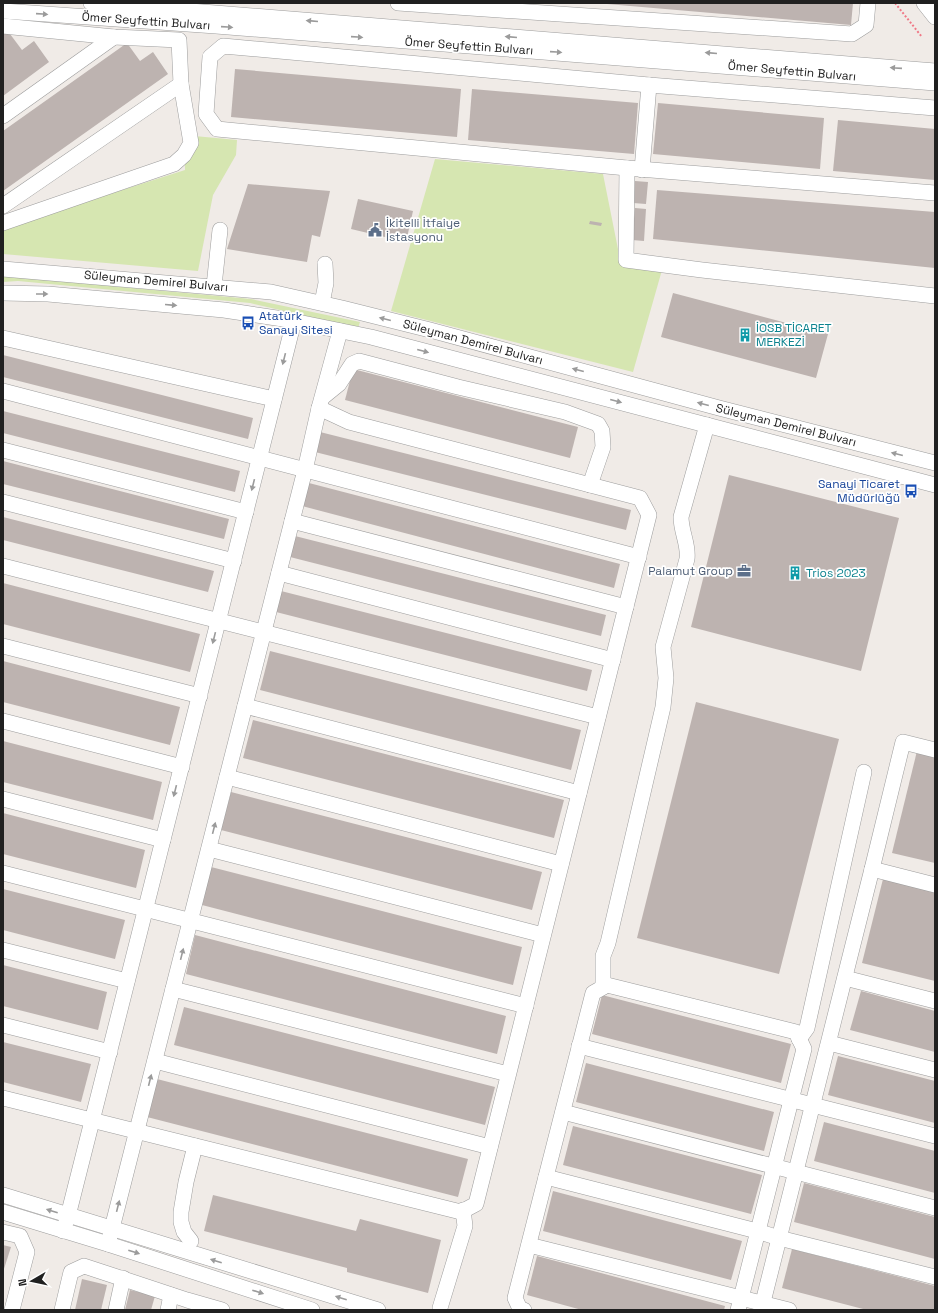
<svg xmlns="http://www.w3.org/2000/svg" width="938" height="1313" viewBox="0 0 938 1313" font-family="'Space Grotesk',sans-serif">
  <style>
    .grass { fill: #d6e6b1 }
    .building { fill: #bdb3b0 }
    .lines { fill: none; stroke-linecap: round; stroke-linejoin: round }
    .minor-casing { stroke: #9d9d9d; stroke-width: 16 }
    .path { stroke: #f07886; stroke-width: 2; stroke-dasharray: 2 2; stroke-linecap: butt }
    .minor { stroke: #fff; stroke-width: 15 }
    .oneway { fill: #9b9b9b }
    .labels { text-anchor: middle; stroke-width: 3.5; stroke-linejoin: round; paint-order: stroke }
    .street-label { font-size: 12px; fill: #202020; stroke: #fff }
    .service-label { font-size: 12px; fill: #4e5e75; stroke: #fff; text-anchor: start }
    .transit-label { font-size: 12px; fill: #164399; stroke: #fff; text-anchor: start }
    .culture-label { font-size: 12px; fill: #0d838f; stroke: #fff; text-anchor: start }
  </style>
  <rect width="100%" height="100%" fill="#f0ebe7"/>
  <g class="grass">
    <polygon points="184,135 237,140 236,155 213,195 198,271 3,254 3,228 185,170"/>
    <polygon points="435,159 603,174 621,264 662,270 633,372 391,311"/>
    <polygon points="3,276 251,299 360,322 358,328 250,303 18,281 3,282"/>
  </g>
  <g class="building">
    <polygon points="607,3 853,3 851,25 607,4"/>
    <polygon points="7,30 22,50 34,41 49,62 3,96 3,33"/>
    <polygon points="127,43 140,61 153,52 168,74 3,191 3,131"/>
    <polygon points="235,69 461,89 457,137 231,117"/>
    <polygon points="472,89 638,103 634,154 468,140"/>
    <polygon points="658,103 824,118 820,169 653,154"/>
    <polygon points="838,120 935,129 935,180 833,171"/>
    <polygon points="635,181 648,182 646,204 633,203"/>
    <polygon points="248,184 330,191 320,237 312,235 307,262 227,249"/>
    <polygon points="657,190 935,212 935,268 653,239"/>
    <polygon points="358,199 413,211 406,242 351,229"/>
    <polygon points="635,208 646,209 644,241 632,240"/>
    <polygon points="590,221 602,223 601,226 589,224"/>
    <polygon points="673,293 828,334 816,378 661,337"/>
    <polygon points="3,355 253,418 248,439 3,377"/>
    <polygon points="353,369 578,427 570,458 345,400"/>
    <polygon points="3,411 240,471 235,492 3,433"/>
    <polygon points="320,432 631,510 626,530 315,452"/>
    <polygon points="3,461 229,519 224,539 3,484"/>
    <polygon points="729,475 899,518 861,671 691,627"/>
    <polygon points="309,483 620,564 614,588 302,506"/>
    <polygon points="3,517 214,571 208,592 3,540"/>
    <polygon points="295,536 606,615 601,636 290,557"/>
    <polygon points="3,583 200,634 190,672 3,624"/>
    <polygon points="281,591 592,670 587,691 276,612"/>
    <polygon points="270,651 581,730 571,770 260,690"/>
    <polygon points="3,661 180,707 170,745 3,702"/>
    <polygon points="696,702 839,739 779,974 637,938"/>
    <polygon points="253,720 564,800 554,838 243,758"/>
    <polygon points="3,741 162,782 153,820 3,782"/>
    <polygon points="917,751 935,756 935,863 892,853"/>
    <polygon points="231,792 542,872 532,910 221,830"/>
    <polygon points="3,813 145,850 136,888 3,854"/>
    <polygon points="211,867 522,947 513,985 202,905"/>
    <polygon points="883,879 935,892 935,981 862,963"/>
    <polygon points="3,889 125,920 115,959 3,930"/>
    <polygon points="195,935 506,1016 497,1054 186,974"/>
    <polygon points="3,965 107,992 98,1030 3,1006"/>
    <polygon points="861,991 935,1011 935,1052 850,1030"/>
    <polygon points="602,995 791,1044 781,1083 592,1034"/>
    <polygon points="184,1007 495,1087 485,1125 174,1045"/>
    <polygon points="3,1042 91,1064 81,1102 3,1082"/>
    <polygon points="838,1056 935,1081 935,1123 828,1095"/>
    <polygon points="586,1063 774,1112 764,1151 576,1102"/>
    <polygon points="157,1079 468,1159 458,1197 147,1117"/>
    <polygon points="824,1122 935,1151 935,1193 814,1161"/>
    <polygon points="573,1126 762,1175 751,1214 563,1165"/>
    <polygon points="804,1183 935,1217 935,1259 794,1222"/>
    <polygon points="553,1191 742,1241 731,1280 543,1231"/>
    <polygon points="213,1195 356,1231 360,1219 441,1240 428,1293 347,1272 347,1268 204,1231"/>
    <polygon points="3,1245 11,1247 3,1272"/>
    <polygon points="792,1249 935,1286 935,1310 867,1310 782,1288"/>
    <polygon points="537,1256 725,1306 724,1310 582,1310 527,1295"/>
    <polygon points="82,1279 107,1285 101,1310 75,1310"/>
    <polygon points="130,1290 155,1296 151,1310 125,1310"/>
  </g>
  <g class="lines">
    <g class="minor-casing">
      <g id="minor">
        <polyline points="91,3 935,71"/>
        <polyline points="398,3 852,34 866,25 868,3"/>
        <polyline points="924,3 935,17"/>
        <polyline points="3,11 216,26 935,83"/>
        <polyline points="3,26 114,37 179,40 181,84 191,143 184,155 174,164 3,223"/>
        <polyline points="935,108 649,85 223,46 210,57 206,114 217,129 627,168 935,193"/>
        <polyline points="3,116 114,37"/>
        <polyline points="627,168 626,260 702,270 935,296"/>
        <polyline points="642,170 649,85"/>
        <polyline points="3,206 181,84"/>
        <polyline points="3,269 271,292 342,308 430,330 719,408 935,463"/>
        <polyline points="214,286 220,230"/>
        <polyline points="3,293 48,294 224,310 283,319 371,337 935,485"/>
        <polyline points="322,303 326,283 325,264"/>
        <polyline points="3,338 274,399"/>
        <polyline points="3,391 639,557"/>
        <polyline points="323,397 339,384 352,364 359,361 458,387 565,412 598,424 602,431 603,447 590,485"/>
        <polyline points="3,450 246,512"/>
        <polyline points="3,502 234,561"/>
        <polyline points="292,521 626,607"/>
        <polyline points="3,566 598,717"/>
        <polyline points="279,573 613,660"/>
        <polyline points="3,646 200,696"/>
        <polyline points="245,706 579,793"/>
        <polyline points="3,721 182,767"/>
        <polyline points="227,777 561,864"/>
        <polyline points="3,799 163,840"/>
        <polyline points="209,849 543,935"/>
        <polyline points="872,869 935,885"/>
        <polyline points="3,873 526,1006"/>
        <polyline points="3,950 127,981"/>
        <polyline points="845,978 935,1001"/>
        <path d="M603 987V956L608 943 663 707 666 678 663 647 687 559C689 545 681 532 681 517L707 425"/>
        <polyline points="173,989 508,1074"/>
        <polyline points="3,1025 110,1052"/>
        <polyline points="799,1039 807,1028 864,772"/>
        <polyline points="829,1043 935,1070"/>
        <polyline points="579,1046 935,1136"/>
        <polyline points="155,1061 490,1147"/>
        <polyline points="3,1098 461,1212 476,1204 649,515 640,498 349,422 319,408"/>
        <polyline points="563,1112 935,1208"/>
        <polyline points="546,1177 757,1231 779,1238 935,1277"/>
        <polyline points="3,1195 378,1310"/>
        <polyline points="3,1212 108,1244 312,1310"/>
        <polyline points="63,1231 68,1216 294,321"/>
        <polyline points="3,1232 20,1236 27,1252 12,1310"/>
        <polyline points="191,1241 184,1232 181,1222 181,1212 186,1182 195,1146"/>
        <polyline points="108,1244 305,470 319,408 340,331"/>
        <polyline points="529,1245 789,1310"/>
        <polyline points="440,1308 465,1226 463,1210"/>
        <polyline points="62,1310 71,1272 84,1266 187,1300 222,1310"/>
        <polyline points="116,1310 123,1278"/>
        <polyline points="168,1310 171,1295"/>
        <polyline points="524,1310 520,1309 515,1298 593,993 607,985 796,1032 804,1049 738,1310"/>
        <polyline points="761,1310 872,869 903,742 935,750"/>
      </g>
    </g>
    <polyline class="path" points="895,3 922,37"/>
    <use href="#minor" class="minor"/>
  </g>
  <defs><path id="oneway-solid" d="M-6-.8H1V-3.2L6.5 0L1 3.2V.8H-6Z"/></defs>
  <g class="oneway">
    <use href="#oneway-solid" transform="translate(42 14) rotate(4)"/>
    <use href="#oneway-solid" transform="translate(312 21) rotate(-175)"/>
    <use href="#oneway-solid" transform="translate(227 27) rotate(4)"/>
    <use href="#oneway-solid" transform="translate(357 37) rotate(4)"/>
    <use href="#oneway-solid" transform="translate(511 37) rotate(-175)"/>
    <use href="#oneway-solid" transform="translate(556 52) rotate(4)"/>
    <use href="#oneway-solid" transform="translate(711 53) rotate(-175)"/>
    <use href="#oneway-solid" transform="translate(896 68) rotate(-176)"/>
    <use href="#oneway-solid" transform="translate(42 294)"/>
    <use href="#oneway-solid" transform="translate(171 305) rotate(5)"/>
    <use href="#oneway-solid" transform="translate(385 319) rotate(-166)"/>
    <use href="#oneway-solid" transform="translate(423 351) rotate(15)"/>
    <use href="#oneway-solid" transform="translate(284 359) rotate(104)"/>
    <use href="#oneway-solid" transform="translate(578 370) rotate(-165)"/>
    <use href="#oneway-solid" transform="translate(616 401) rotate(15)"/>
    <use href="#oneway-solid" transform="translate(703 404) rotate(-165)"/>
    <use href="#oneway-solid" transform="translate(897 454) rotate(-166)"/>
    <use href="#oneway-solid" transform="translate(253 485) rotate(104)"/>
    <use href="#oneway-solid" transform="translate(214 638) rotate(104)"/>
    <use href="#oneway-solid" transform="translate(175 791) rotate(104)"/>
    <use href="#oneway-solid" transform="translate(214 828) rotate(-76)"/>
    <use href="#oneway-solid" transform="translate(182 954) rotate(-76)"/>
    <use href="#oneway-solid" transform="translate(150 1080) rotate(-76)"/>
    <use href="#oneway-solid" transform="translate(118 1206) rotate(-76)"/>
    <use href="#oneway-solid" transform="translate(52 1211) rotate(-162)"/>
    <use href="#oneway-solid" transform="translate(134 1252) rotate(18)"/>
    <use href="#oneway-solid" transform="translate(216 1261) rotate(-163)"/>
    <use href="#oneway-solid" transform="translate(258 1292) rotate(18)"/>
    <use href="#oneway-solid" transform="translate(341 1298) rotate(-163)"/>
  </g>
  <defs>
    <g id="civic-bare" transform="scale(1.08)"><path d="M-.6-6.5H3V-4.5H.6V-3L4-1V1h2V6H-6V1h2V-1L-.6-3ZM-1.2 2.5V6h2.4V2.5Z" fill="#5c6f8a" stroke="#fff" stroke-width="2.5" paint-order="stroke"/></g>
    <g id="bus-bare" transform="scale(1.08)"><path d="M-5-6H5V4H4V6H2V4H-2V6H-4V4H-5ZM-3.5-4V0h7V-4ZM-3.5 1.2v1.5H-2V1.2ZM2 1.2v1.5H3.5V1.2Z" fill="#1a4fb4" stroke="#fff" stroke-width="2.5" paint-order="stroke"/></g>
    <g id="building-bare" transform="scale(1.08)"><path d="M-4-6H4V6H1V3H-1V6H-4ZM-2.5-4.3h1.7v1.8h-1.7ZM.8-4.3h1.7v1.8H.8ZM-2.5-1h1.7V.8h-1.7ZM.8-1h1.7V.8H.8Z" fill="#0f9aa8" stroke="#fff" stroke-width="2.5" paint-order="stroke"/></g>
    <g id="office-bare" transform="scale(1.08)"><path d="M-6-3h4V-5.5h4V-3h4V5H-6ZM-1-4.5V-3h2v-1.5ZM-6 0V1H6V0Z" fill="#5c6f8a" stroke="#fff" stroke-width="2.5" paint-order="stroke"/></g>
  </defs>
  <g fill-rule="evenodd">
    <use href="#civic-bare" x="375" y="230"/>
    <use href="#bus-bare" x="248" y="323"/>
    <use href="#building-bare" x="745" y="335"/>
    <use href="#bus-bare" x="911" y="491"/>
    <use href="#office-bare" x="744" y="571"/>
    <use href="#building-bare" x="795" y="573"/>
  </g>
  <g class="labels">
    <g class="street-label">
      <text transform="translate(146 21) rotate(4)" y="4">Ömer Seyfettin Bulvarı</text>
      <text transform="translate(469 46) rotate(4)" y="4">Ömer Seyfettin Bulvarı</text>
      <text transform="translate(792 71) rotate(5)" y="4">Ömer Seyfettin Bulvarı</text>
      <text transform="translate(156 281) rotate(5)" y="4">Süleyman Demirel Bulvarı</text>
      <text transform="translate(473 342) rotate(15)" y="4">Süleyman Demirel Bulvarı</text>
      <text transform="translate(786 425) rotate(14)" y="4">Süleyman Demirel Bulvarı</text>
    </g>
    <g class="service-label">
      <text x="386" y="227">İkitelli İtfaiye<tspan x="386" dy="14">İstasyonu</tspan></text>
      <text x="733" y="575" text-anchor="end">Palamut Group</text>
    </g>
    <g class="transit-label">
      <text x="259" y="320">Atatürk<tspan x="259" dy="14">Sanayi Sitesi</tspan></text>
      <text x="900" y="488" text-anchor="end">Sanayi Ticaret<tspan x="900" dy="14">Müdürlüğü</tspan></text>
    </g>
    <g class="culture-label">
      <text x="756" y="332">İOSB TİCARET<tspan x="756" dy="14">MERKEZİ</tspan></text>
      <text x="806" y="577">Trios 2023</text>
    </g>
  </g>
  <rect width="938" height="1313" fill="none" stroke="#202020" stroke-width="8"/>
  <g transform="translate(32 1281) rotate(261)" stroke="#ffffff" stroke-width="3" paint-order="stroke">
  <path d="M0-3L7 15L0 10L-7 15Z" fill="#202020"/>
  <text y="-6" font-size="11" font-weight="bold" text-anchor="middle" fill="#202020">N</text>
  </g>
</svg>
